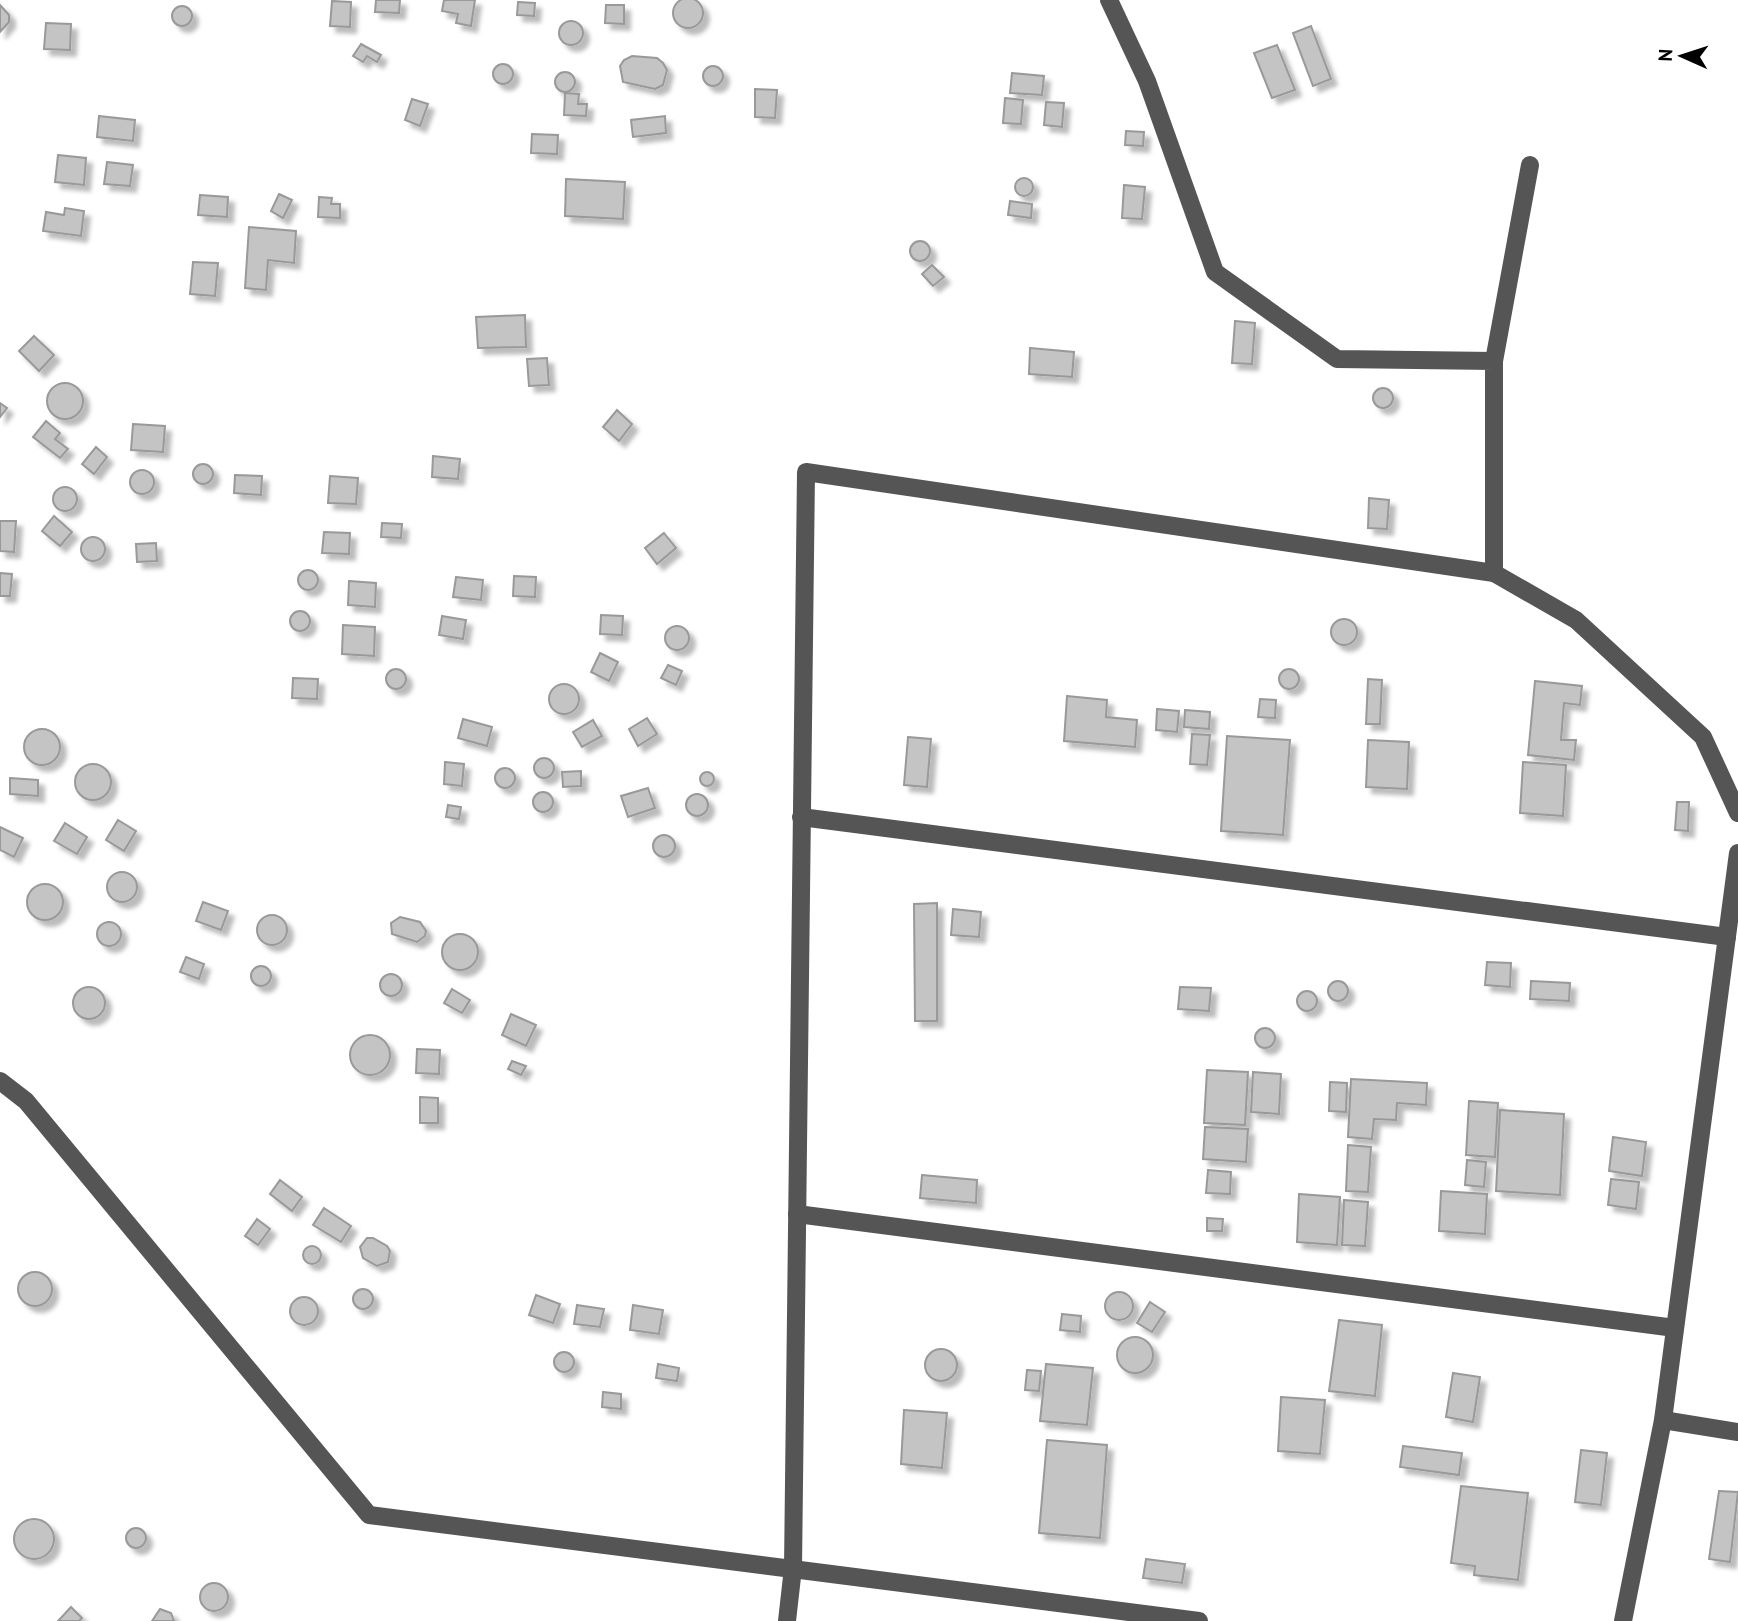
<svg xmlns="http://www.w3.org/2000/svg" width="1738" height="1621" viewBox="0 0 1738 1621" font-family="'PT Sans',sans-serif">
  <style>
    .building { fill: #c4c4c4; stroke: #999; stroke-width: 2; filter: url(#shadow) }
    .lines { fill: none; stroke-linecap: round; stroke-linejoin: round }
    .minor { stroke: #555; stroke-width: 18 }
  </style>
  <defs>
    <filter id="shadow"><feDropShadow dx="6" dy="6" stdDeviation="2" flood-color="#0004"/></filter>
  </defs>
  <rect width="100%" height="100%" fill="#fff"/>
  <g class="building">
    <circle cx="688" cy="13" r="15"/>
    <polygon points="376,0 400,0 399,13 375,12"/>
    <polygon points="444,0 475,0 471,26 456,23 458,14 442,11"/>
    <polygon points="332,1 351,2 350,27 330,26"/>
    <polygon points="518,2 535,3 534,16 517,15"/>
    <polygon points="0,5 9,15 9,22 0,32"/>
    <polygon points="606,5 624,5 624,24 605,23"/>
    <circle cx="182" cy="16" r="10"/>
    <circle cx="571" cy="33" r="12"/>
    <polygon points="46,23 71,24 70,50 44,49"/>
    <polygon points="1311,26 1331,79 1313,86 1293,33"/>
    <polygon points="361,44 381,55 377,62 367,56 363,62 353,56"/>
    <polygon points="1277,45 1295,90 1272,98 1254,53"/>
    <polygon points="632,56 657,58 663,63 667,70 663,85 655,89 623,82 620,66 624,60"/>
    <circle cx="503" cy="74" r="10"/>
    <circle cx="713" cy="76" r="10"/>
    <circle cx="565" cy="82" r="10"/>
    <polygon points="1012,73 1044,76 1042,95 1010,93"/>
    <polygon points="755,89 777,90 775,118 755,117"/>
    <polygon points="565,93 579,94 578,104 587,104 586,116 564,115"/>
    <polygon points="1005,98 1023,100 1021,124 1003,123"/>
    <polygon points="412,99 428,104 420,126 405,120"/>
    <polygon points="1046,102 1064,103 1062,127 1044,125"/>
    <polygon points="99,116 135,120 133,141 97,137"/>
    <polygon points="665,116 666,133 633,137 631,120"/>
    <polygon points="1126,131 1144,132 1143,146 1125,145"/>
    <polygon points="532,134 558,135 557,154 531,153"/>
    <polygon points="58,155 86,158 84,185 55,182"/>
    <polygon points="107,162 133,165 130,186 104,184"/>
    <circle cx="1024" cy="187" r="9"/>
    <polygon points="566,179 625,182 623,219 565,216"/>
    <polygon points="1124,185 1145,187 1142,219 1122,218"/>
    <polygon points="279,194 292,200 283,218 271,211"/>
    <polygon points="200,195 228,197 227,217 198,215"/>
    <polygon points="319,197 332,198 331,204 340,204 340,218 318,217"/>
    <polygon points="1010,201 1032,204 1031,218 1008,215"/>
    <polygon points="65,208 84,211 81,236 43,231 46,212 64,215"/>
    <polygon points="249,227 296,231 294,263 268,260 266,290 245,288"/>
    <circle cx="920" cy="251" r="10"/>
    <polygon points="193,262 218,263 215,296 190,294"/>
    <polygon points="932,265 944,277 933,286 922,274"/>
    <polygon points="525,315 526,347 478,348 476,317"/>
    <polygon points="1235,321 1255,323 1252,364 1232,363"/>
    <polygon points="34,336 54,355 39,371 19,351"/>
    <polygon points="1030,348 1074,352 1072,377 1029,374"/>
    <polygon points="547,358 549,385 529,386 527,359"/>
    <circle cx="65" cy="401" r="18"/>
    <circle cx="1383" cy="398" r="10"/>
    <polygon points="0,403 7,408 0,417"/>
    <polygon points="617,410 632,424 619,441 603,427"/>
    <polygon points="46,421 60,433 55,439 68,449 60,458 33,437"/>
    <polygon points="133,424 165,426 163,452 131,450"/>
    <polygon points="96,447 107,457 94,474 82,464"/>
    <polygon points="433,456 460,459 458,479 432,477"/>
    <circle cx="203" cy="474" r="10"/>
    <circle cx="142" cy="482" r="12"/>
    <polygon points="235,475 262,476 261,495 234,493"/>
    <polygon points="330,476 358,478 356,504 328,503"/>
    <circle cx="65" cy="499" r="12"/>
    <polygon points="1369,498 1389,500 1387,529 1368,528"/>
    <polygon points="54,516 72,532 60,546 42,531"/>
    <polygon points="0,521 16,521 14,552 0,551"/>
    <polygon points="382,523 402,524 401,538 381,537"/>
    <polygon points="324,532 350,533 349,554 322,553"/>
    <polygon points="664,533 676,548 657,564 645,548"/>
    <circle cx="93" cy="549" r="12"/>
    <polygon points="156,543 157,561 137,562 136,544"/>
    <circle cx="308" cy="580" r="10"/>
    <polygon points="0,573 12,574 10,596 0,596"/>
    <polygon points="514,576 536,577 535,597 513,596"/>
    <polygon points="456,577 483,580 481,600 453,597"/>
    <polygon points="349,581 376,583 375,607 348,605"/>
    <circle cx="300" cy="621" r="10"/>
    <polygon points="601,615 623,616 622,635 600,634"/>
    <polygon points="442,616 466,620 463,639 439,635"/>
    <circle cx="1344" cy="632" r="13"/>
    <polygon points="343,625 375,627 374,656 342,654"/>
    <circle cx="677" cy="638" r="12"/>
    <polygon points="600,653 618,662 609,681 591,672"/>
    <polygon points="668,665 682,671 676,685 661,678"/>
    <circle cx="396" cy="679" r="10"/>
    <circle cx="1289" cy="679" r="10"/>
    <polygon points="293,678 318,679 317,699 292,698"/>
    <polygon points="1368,679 1382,680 1380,724 1366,724"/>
    <polygon points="1535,681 1582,686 1580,705 1564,703 1561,740 1576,740 1574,760 1528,755"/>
    <circle cx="564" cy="699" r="15"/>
    <polygon points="1067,696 1107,700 1106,717 1137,720 1135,747 1064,741"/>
    <polygon points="1260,699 1276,700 1275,718 1258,717"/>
    <polygon points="1157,709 1179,711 1177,732 1156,730"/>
    <polygon points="1185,710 1210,712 1209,729 1184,727"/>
    <polygon points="647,718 657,734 638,746 629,729"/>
    <polygon points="463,719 492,727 487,746 458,738"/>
    <polygon points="593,720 602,736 582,747 573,732"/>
    <circle cx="42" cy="747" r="18"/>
    <polygon points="1192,734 1210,735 1207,765 1190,764"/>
    <polygon points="1227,736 1290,740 1283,835 1221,831"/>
    <polygon points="908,737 931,739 927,787 904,785"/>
    <polygon points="1368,740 1409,742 1407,789 1366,787"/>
    <circle cx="544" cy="768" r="10"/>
    <polygon points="445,762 464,764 462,786 444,784"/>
    <polygon points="1523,762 1566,765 1563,816 1520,813"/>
    <circle cx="93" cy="782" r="18"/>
    <circle cx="505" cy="778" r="10"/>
    <polygon points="581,771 581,786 563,787 562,772"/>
    <circle cx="707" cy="779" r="7"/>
    <polygon points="10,778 38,780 38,796 10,794"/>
    <polygon points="648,788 655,808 628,817 621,796"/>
    <circle cx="543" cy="802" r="10"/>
    <circle cx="697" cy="805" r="11"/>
    <polygon points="1677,802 1689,802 1688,831 1675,830"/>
    <polygon points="448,805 461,807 459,819 446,817"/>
    <polygon points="118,820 136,831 124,851 106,840"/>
    <polygon points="65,823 87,837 77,854 54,841"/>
    <polygon points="0,827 23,838 14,857 0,850"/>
    <circle cx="664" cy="846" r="11"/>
    <circle cx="122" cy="887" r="15"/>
    <circle cx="45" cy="902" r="18"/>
    <polygon points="203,902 228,911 221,930 196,921"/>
    <polygon points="937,903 937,1021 915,1021 914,904"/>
    <polygon points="953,909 981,912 979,937 951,935"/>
    <circle cx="272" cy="930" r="15"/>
    <polygon points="400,917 420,922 426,931 425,936 417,942 392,934 391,923"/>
    <circle cx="109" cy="934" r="12"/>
    <circle cx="460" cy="952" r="18"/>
    <polygon points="186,957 204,964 199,979 180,972"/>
    <polygon points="1487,962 1511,963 1510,987 1485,985"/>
    <circle cx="261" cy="976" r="10"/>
    <circle cx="391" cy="985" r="11"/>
    <circle cx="1338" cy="991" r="10"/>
    <polygon points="1531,981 1570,983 1569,1001 1530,999"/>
    <circle cx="89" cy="1003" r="16"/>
    <polygon points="1180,987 1211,988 1209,1011 1178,1009"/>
    <polygon points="452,989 470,1000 462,1013 444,1003"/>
    <circle cx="1307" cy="1001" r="10"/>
    <polygon points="511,1014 536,1025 526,1046 502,1035"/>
    <circle cx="1265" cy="1038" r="10"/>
    <circle cx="370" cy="1055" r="20"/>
    <polygon points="417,1049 440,1050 439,1074 416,1073"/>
    <polygon points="512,1061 526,1066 521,1075 508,1069"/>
    <polygon points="1207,1070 1248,1072 1245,1125 1204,1123"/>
    <polygon points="1253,1072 1281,1074 1279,1114 1251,1112"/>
    <polygon points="1351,1079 1427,1083 1426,1105 1397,1103 1396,1120 1374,1119 1372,1139 1348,1137"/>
    <polygon points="1330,1082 1347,1083 1346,1112 1329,1111"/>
    <polygon points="420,1097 438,1098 438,1123 420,1123"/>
    <polygon points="1469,1101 1498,1103 1495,1157 1466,1155"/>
    <polygon points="1500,1110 1564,1114 1560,1195 1496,1191"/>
    <polygon points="1205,1127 1248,1129 1246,1162 1203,1159"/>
    <polygon points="1613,1137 1646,1142 1642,1176 1609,1171"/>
    <polygon points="1348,1145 1371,1147 1368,1192 1346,1191"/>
    <polygon points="1467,1160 1486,1162 1484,1187 1465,1185"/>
    <polygon points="1208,1170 1231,1172 1230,1194 1206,1193"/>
    <polygon points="922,1175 977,1180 976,1203 920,1198"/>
    <polygon points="1611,1179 1639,1182 1636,1209 1608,1205"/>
    <polygon points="280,1180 302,1197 292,1211 270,1194"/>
    <polygon points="1441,1191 1487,1194 1485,1234 1439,1231"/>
    <polygon points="1299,1194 1340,1197 1337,1245 1297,1242"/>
    <polygon points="1344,1200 1368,1202 1365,1246 1342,1245"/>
    <polygon points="324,1208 351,1226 341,1242 313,1225"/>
    <polygon points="1207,1218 1223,1219 1222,1231 1207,1231"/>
    <polygon points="257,1219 270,1229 258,1245 245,1236"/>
    <polygon points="367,1238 373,1238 387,1246 390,1251 388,1262 377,1266 363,1258 360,1247"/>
    <circle cx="312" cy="1255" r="9"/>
    <circle cx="35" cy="1289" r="17"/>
    <circle cx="363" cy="1299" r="10"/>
    <circle cx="1119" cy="1306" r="14"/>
    <polygon points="536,1295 560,1304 553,1323 529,1315"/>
    <circle cx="304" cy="1311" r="14"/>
    <polygon points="1150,1302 1165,1312 1152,1332 1137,1323"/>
    <polygon points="577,1305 604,1309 600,1327 574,1324"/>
    <polygon points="633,1305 663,1310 659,1334 630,1330"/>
    <polygon points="1062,1314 1081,1316 1080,1332 1060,1330"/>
    <polygon points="1339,1320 1382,1325 1375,1396 1329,1391"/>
    <circle cx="1135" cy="1355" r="18"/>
    <circle cx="941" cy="1365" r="16"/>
    <circle cx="564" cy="1362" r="10"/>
    <polygon points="658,1364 679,1368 677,1381 656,1378"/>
    <polygon points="1046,1364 1093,1368 1087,1425 1040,1421"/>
    <polygon points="1027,1370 1041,1371 1039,1391 1025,1390"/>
    <polygon points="1453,1373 1480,1377 1473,1422 1446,1417"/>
    <polygon points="603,1392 621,1394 621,1409 602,1407"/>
    <polygon points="1281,1397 1325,1400 1320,1454 1278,1451"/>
    <polygon points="904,1410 947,1413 942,1468 901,1464"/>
    <polygon points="1047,1440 1107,1445 1100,1538 1039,1533"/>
    <polygon points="1403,1446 1462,1453 1459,1475 1400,1467"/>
    <polygon points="1581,1450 1607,1453 1601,1505 1575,1502"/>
    <polygon points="1461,1486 1528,1493 1518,1580 1474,1575 1475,1566 1451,1563"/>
    <polygon points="1719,1491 1738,1492 1730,1562 1709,1559"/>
    <circle cx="34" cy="1539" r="20"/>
    <circle cx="136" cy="1538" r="10"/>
    <polygon points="1146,1559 1185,1564 1182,1583 1143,1578"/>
    <circle cx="214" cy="1597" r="14"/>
    <polygon points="71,1607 82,1618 79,1621 58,1621"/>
    <polygon points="160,1609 171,1613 174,1621 152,1621"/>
  </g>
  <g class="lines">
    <g class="minor">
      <polyline points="1109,0 1147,81 1215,272 1337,359 1494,361 1494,573 1576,620 1703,737 1738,813"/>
      <polyline points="1494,361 1530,165"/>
      <polyline points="801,817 1727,937"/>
      <polyline points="0,1081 26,1101 369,1515 1199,1621"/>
      <polyline points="797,1214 1675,1328"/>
      <polyline points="1663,1420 1738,1432"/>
      <polyline points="787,1621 793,1568 806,472 1494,573"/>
      <polyline points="1623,1621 1663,1420 1738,853"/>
    </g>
  </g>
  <g transform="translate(1682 56) rotate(273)" stroke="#ffffff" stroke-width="5" paint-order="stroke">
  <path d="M0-5L12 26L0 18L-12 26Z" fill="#000000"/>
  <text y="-10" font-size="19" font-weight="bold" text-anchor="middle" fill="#000000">N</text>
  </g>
</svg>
